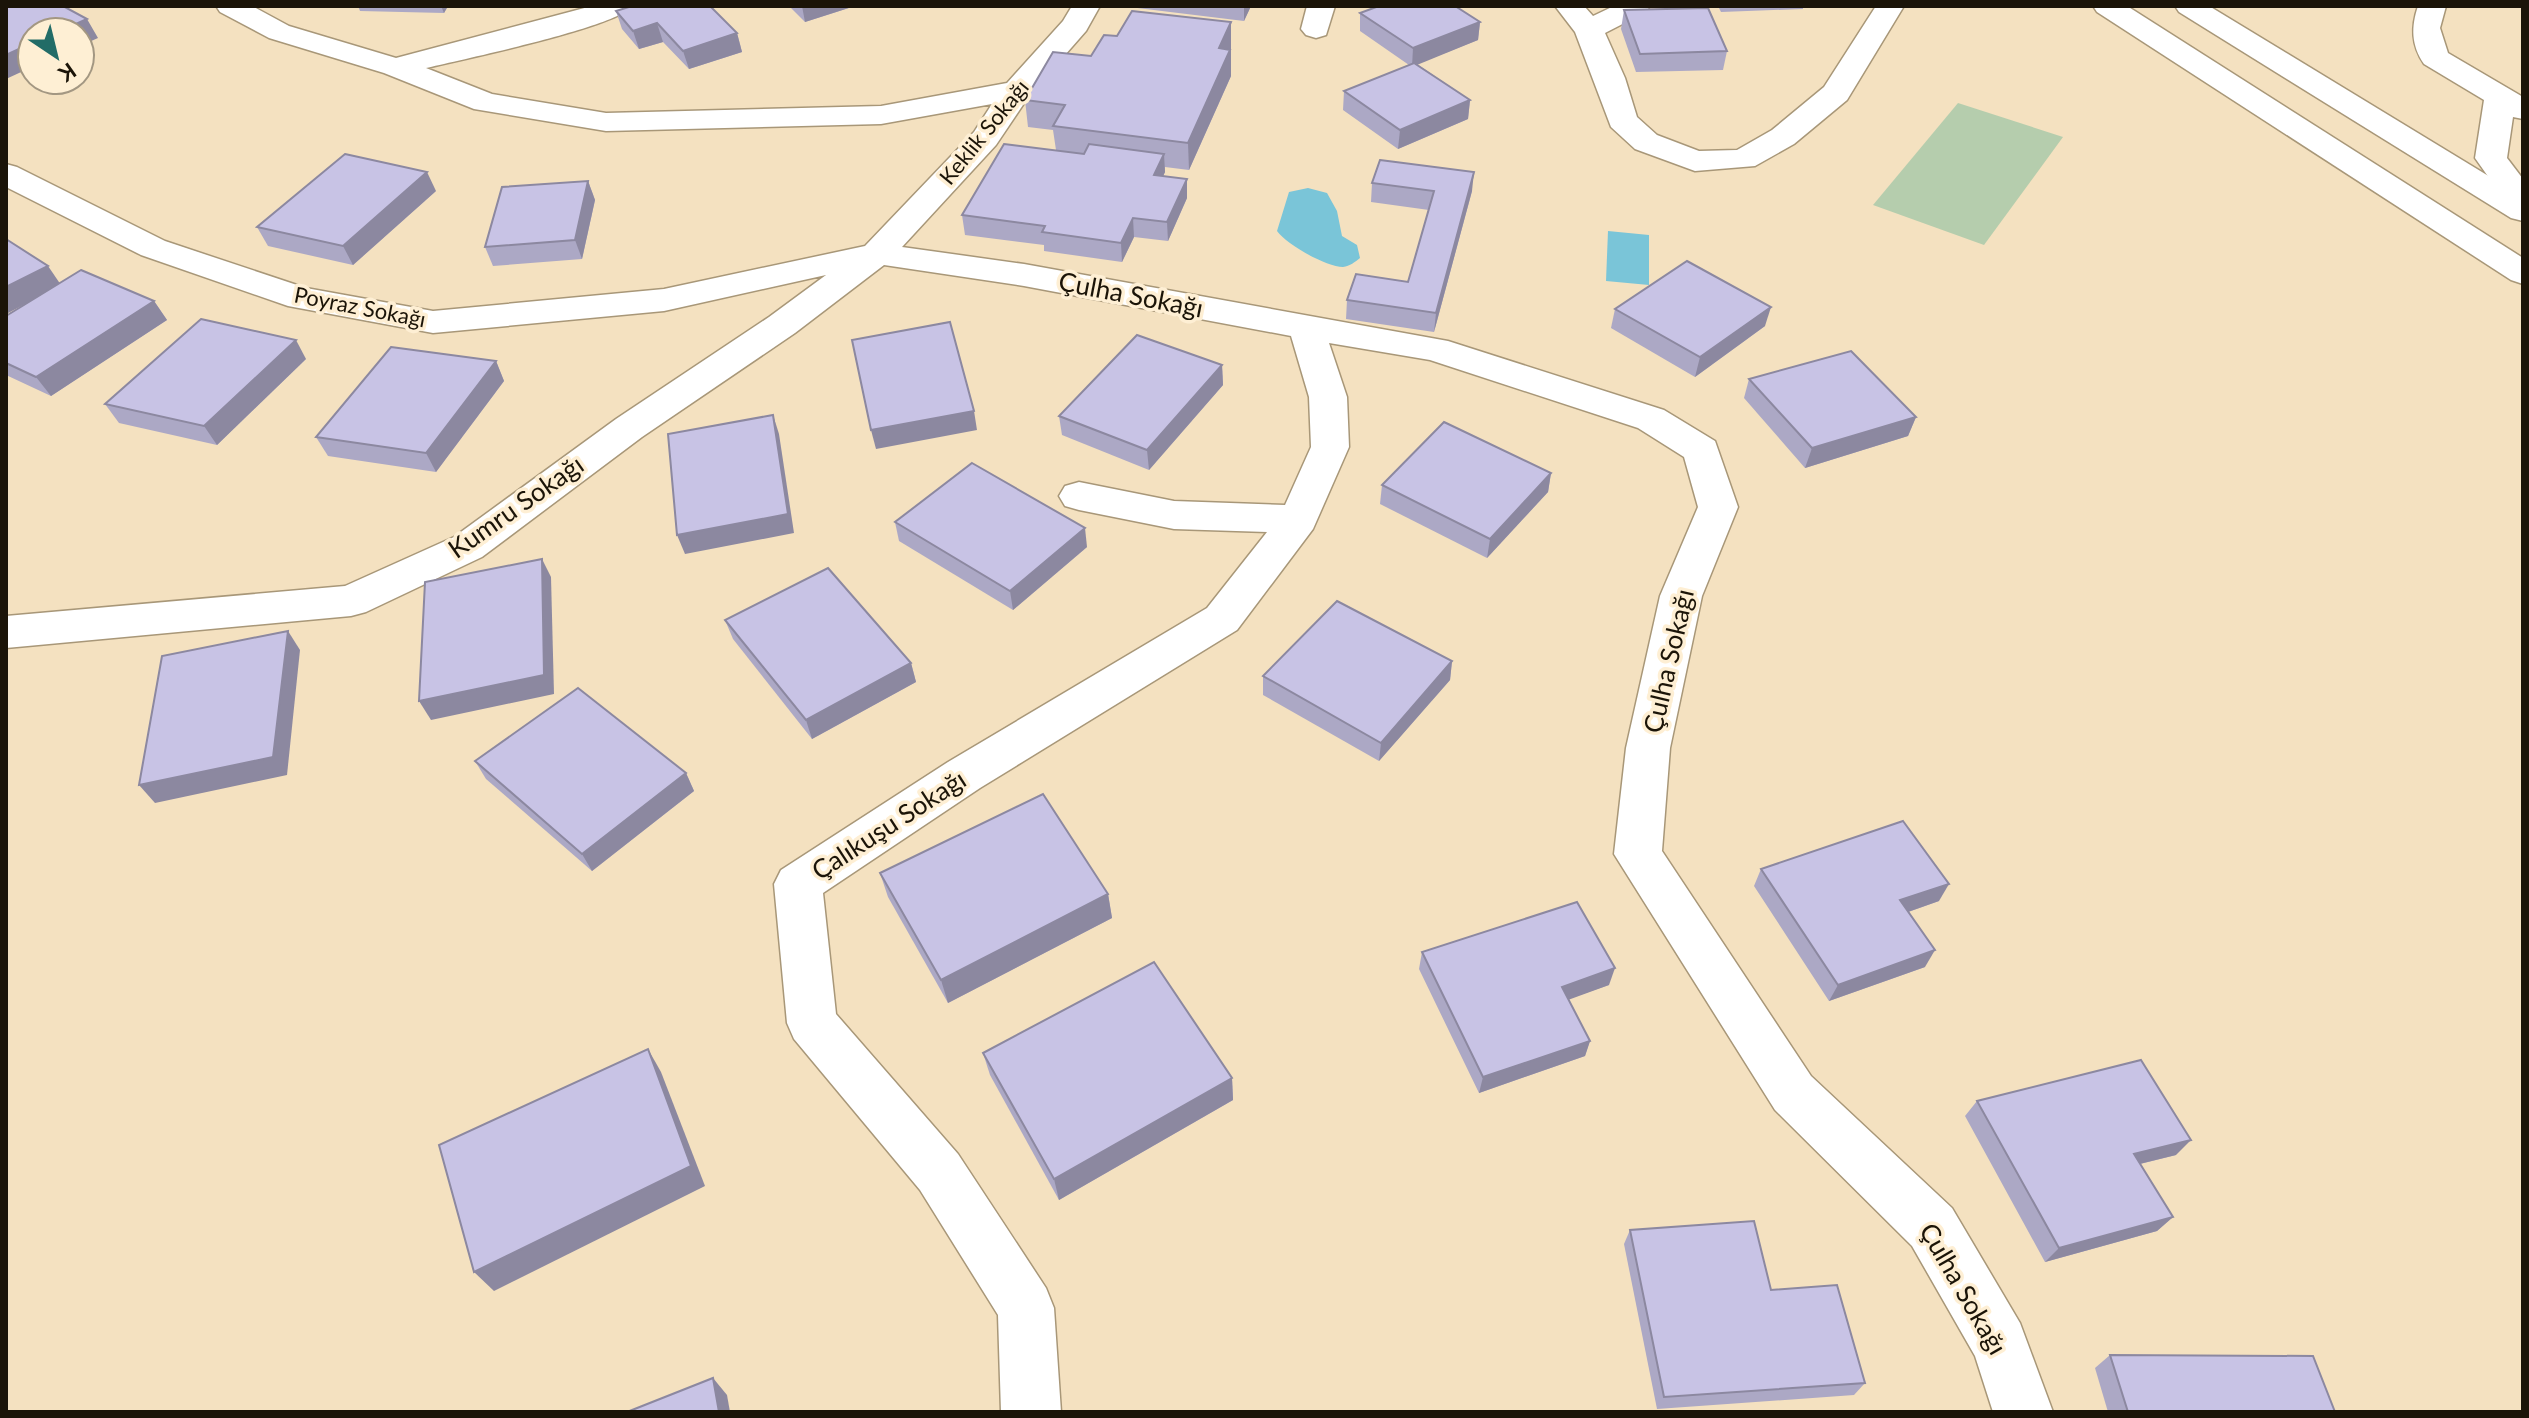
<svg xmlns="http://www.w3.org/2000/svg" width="2529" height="1418" viewBox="0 0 2529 1418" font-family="Lato,sans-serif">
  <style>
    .green { fill: #b5cdad }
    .water { fill: #7ac5d8 }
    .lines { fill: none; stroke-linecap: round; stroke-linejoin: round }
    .minor-casing { stroke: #a89778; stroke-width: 3 }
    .highway-casing { stroke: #a89778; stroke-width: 3 }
    .minor { fill: #fff; fill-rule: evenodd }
    .highway { fill: #fff; fill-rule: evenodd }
    .wall { fill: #aca8c5 }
    .shaded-wall { fill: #8c88a0 }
    .building { fill: #c8c3e5; stroke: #8c88a0; stroke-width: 2 }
    .labels { text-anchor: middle; stroke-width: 7; stroke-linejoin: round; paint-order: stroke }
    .far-street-label { font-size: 22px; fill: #1b1408; stroke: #feefd4 }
    .street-label { font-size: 26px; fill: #1b1408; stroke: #feefd4 }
  </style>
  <rect width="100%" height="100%" fill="#f4e1c0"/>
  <polygon class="green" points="1958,103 2063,137 1984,245 1873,205"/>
  <g class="water">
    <path d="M1308 188 1327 193 1337 211 1342 236 1357 245 1360 258C1355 262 1350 266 1343 267 1326 267 1286 244 1277 231L1289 192Z"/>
    <polygon points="1608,231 1649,235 1649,285 1606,281"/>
  </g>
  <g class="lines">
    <g class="minor-casing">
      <g id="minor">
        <path d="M216 6H252L289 26 396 58 592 6H632C618 27 459 60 426 68L492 94 606 113 881 106 1007 83 1063 21 1072 6H1100L1086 31 1029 96 996 145 902 247 1024 264 1448 341 1664 410 1715 441 1738 507 1702 596 1670 748 1662 851 1811 1076 1952 1208 2020 1323 2053 1412H1993L1975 1356 1912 1246 1775 1110 1614 854 1626 748 1660 596 1698 507 1684 457 1638 428 1430 360 1329 343 1347 397 1349 447 1313 529 1237 630 980 788 823 893 836 1014 958 1154 1046 1288 1054 1308 1061 1412H1001L998 1315 920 1190 794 1039 787 1023 774 884 781 870 948 762 1207 608 1267 532 1174 529 1079 510 1065 506 1059 496 1065 486 1079 482 1174 501 1285 505 1311 447 1309 397 1291 336 1024 286 884 265 795 333 642 437 482 557 366 612 351 616 6 648V616L345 586 454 537 616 419 769 317 826 275 664 311 433 333 288 306 141 255 6 187V164L17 167 165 241 306 288 433 311 664 289 865 246 974 132 992 104 881 124 606 131 474 109 384 73 269 38 220 12Z"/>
        <polygon points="1307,6 1335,6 1326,35 1316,38 1306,35 1301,29"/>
        <polygon points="1555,6 1584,6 1593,16 1614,6 1650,6 1646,12 1605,33 1625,78 1637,117 1657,135 1699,151 1737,150 1772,130 1824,87 1876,6 1904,6 1847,100 1794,144 1755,166 1695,171 1635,149 1611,127 1575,32"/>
        <path d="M2418 6H2446L2440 28 2448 53 2523 97V119L2513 117 2507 158 2523 179V212L2511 209 2475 158 2484 100 2424 64C2411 45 2411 27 2418 6Z"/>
      </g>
    </g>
    <g class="highway-casing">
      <g id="highway">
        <polygon points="2093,6 2127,6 2523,258 2523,284 2511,280 2097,12"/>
        <polygon points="2175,6 2209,6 2523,197 2523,221 2511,218 2179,12"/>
      </g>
    </g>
    <use href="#minor" class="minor"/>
    <use href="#highway" class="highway"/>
  </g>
  <g class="wall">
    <polygon points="358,6 448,6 444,13 360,11"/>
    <polygon points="789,6 855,6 805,22"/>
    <polygon points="1121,6 1251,6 1244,21"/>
    <polygon points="1718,6 1803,6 1803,9 1721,12"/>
    <polygon points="1624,10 1727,51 1723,70 1636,72 1621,29"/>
    <polygon points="616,11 737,33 742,52 689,69 663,42 639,49 622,29"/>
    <polygon points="1360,13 1480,22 1478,40 1417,64 1470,100 1468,119 1398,149 1343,110 1344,91 1409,65 1360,31"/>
    <polygon points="1231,48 1231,76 1189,170 1165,167 1165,172 1163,176 1187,179 1187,198 1168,241 1134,237 1122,262 1044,251 1044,245 965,235 962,215 1056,150 1053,130 1028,127 1025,100 1091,56"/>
    <polygon points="588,181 595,200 582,259 493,266 485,247"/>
    <polygon points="1372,183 1472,191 1434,332 1346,319 1347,300 1408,282 1429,210 1371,202"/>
    <polygon points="436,191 353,265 268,246 257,227"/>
    <polygon points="6,239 59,283 154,301 167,320 51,396 6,375 6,316 26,303 6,314"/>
    <polygon points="1615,309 1765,326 1695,377 1611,328"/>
    <polygon points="306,359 217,445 119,423 105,404"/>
    <polygon points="496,361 504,381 436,472 328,456 316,437"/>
    <polygon points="1222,365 1223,385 1149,470 1062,435 1059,416"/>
    <polygon points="1749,379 1916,417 1908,436 1805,468 1744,398"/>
    <polygon points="1551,473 1548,492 1487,558 1380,504 1382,485"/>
    <polygon points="895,522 1087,547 1013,610 899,541"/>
    <polygon points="725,620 911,663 916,682 812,739 733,639"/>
    <polygon points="1452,661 1450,680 1379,761 1263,695 1263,676"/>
    <polygon points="475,761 686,773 694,791 592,871 486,779"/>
    <polygon points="1761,869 1939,901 1908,912 1925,967 1829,1001 1754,886"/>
    <polygon points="880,873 1108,894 1112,918 948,1003 888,897"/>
    <polygon points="1422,952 1609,985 1568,999 1590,1041 1585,1056 1479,1093 1419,969"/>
    <polygon points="983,1053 1232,1078 1233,1100 1059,1200 990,1075"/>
    <polygon points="1977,1101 2176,1155 2140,1164 2173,1217 2157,1231 2045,1262 1965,1116"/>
    <polygon points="1630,1230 1771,1290 1865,1383 1854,1395 1657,1409 1624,1244"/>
    <polygon points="2110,1355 2335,1412 2108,1412 2095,1368"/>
  </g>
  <g class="shaded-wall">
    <polygon points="441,6 448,6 444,13"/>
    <polygon points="802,6 855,6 805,22"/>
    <polygon points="1244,6 1251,6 1244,21"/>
    <polygon points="87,19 98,38 80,46 80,32 58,32"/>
    <polygon points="1231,22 1231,76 1189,170 1188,143 1219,48"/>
    <polygon points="1480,22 1478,40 1412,67 1413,48"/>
    <polygon points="657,23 663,42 639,49 633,31"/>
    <polygon points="737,33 742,52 689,69 683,51"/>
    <polygon points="32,43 32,67 6,79 6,55"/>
    <polygon points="1470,100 1468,119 1398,149 1400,130"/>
    <polygon points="1164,154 1165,172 1155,194 1154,175"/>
    <polygon points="427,172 436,191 353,265 343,246"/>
    <polygon points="1474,172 1472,191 1434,332 1436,313"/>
    <polygon points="1187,179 1187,198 1168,241 1167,222"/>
    <polygon points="588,181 595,200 582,259 575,240"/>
    <polygon points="1133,218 1134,237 1122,262 1121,243"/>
    <polygon points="48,266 61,285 6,314 6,287"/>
    <polygon points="154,301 167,320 51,396 36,377"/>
    <polygon points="1771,307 1765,326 1695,377 1700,357"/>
    <polygon points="296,340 306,359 217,445 204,426"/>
    <polygon points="496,361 504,381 436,472 426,453"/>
    <polygon points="1222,365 1223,385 1149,470 1147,450"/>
    <polygon points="974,411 977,430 876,449 871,430"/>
    <polygon points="773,415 779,434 794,533 685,554 677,535"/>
    <polygon points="1916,417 1908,436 1805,468 1812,448"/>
    <polygon points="1551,473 1548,492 1487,558 1490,539"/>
    <polygon points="1085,528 1087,547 1013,610 1010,591"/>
    <polygon points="542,559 551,577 554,694 431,720 419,701"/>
    <polygon points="288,631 300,650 287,775 155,803 139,785"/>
    <polygon points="1452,661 1450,680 1379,761 1381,743"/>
    <polygon points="911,663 916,682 812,739 806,720"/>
    <polygon points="686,773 694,791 592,871 582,854"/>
    <polygon points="1949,884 1939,901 1891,918 1900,900"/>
    <polygon points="1108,894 1112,918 948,1003 941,980"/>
    <polygon points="1935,950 1925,967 1829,1001 1838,985"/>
    <polygon points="1615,968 1609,985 1557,1004 1562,987"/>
    <polygon points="1590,1041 1585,1056 1479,1093 1483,1077"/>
    <polygon points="648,1049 661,1072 705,1186 494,1291 474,1272"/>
    <polygon points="1232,1078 1233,1100 1059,1200 1054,1179"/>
    <polygon points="2191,1140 2176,1155 2119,1169 2134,1154"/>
    <polygon points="2173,1217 2157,1231 2045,1262 2059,1248"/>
    <polygon points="713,1378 727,1395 730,1412 719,1412"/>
  </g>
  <g class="building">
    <polygon points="6,6 63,6 87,19 58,32 32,32 32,43 6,55"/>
    <polygon points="632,6 710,6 737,33 683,51 657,23 633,31 616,11"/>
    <polygon points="1379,6 1455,6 1480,22 1413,48 1360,13"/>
    <polygon points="1708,8 1727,51 1640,54 1624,10"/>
    <polygon points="1132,11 1231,22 1219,48 1230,50 1188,143 1053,126 1065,105 1025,100 1053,52 1091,56 1104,35 1117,36"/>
    <polygon points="1414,63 1470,100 1400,130 1344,91"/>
    <polygon points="1004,144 1084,154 1089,144 1164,154 1154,175 1187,179 1167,222 1133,218 1121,243 1042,232 1045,226 962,215"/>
    <polygon points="345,154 427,172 343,246 257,227"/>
    <polygon points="1380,160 1474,172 1436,313 1347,300 1356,274 1408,282 1434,191 1372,183"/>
    <polygon points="588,181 575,240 485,247 502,187"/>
    <polygon points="6,239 48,266 6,287"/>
    <polygon points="1687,261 1771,307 1700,357 1615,309"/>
    <polygon points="81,270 154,301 36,377 6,363 6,316"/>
    <polygon points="201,319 296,340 204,426 105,404"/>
    <polygon points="950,322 974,411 871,430 852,340"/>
    <polygon points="1137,335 1222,365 1147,450 1059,416"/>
    <polygon points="391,347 496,361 426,453 316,437"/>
    <polygon points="1851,351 1916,417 1812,448 1749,379"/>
    <polygon points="773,415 788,514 677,535 668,434"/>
    <polygon points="1444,422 1551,473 1490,539 1382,485"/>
    <polygon points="972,463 1085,528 1010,591 895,522"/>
    <polygon points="542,559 544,675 419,701 425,582"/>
    <polygon points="828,568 911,663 806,720 725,620"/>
    <polygon points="1337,601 1452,661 1381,743 1263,676"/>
    <polygon points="288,631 273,757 139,785 162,656"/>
    <polygon points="578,688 686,773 582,854 475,761"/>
    <polygon points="1043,794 1108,894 941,980 880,873"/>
    <polygon points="1903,821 1949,884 1900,900 1935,950 1838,985 1761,869"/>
    <polygon points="1577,902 1615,968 1562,987 1590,1041 1483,1077 1422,952"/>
    <polygon points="1154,962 1232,1078 1054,1179 983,1053"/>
    <polygon points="648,1049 691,1166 474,1272 439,1145"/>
    <polygon points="2141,1060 2191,1140 2134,1154 2173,1217 2059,1248 1977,1101"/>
    <polygon points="1754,1221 1771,1290 1837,1285 1865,1383 1664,1397 1630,1230"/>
    <polygon points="2110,1355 2313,1356 2335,1412 2128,1412"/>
    <polygon points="713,1378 719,1412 627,1412"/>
  </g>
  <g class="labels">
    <g class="far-street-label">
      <text transform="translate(984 132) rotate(-51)" y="8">Keklik Sokağı</text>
      <text transform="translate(360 307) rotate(11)" y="8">Poyraz Sokağı</text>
    </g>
    <g class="street-label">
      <text transform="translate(1131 295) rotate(11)" y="9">Çulha Sokağı</text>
      <text transform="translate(516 507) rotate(-35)" y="9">Kumru Sokağı</text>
      <text transform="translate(1669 661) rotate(-77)" y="9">Çulha Sokağı</text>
      <text transform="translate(889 825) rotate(-33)" y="9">Çalıkuşu Sokağı</text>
      <text transform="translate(1963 1289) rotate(60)" y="9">Çulha Sokağı</text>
    </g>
  </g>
  <rect width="2529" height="1418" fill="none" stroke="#1b1408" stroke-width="16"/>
  <g transform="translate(56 56) rotate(145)"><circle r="38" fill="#feefd4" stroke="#a39782" stroke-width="2"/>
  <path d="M0-6L14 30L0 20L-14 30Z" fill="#226c67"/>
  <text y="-12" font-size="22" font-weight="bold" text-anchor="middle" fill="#1b1408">K</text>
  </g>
</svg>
